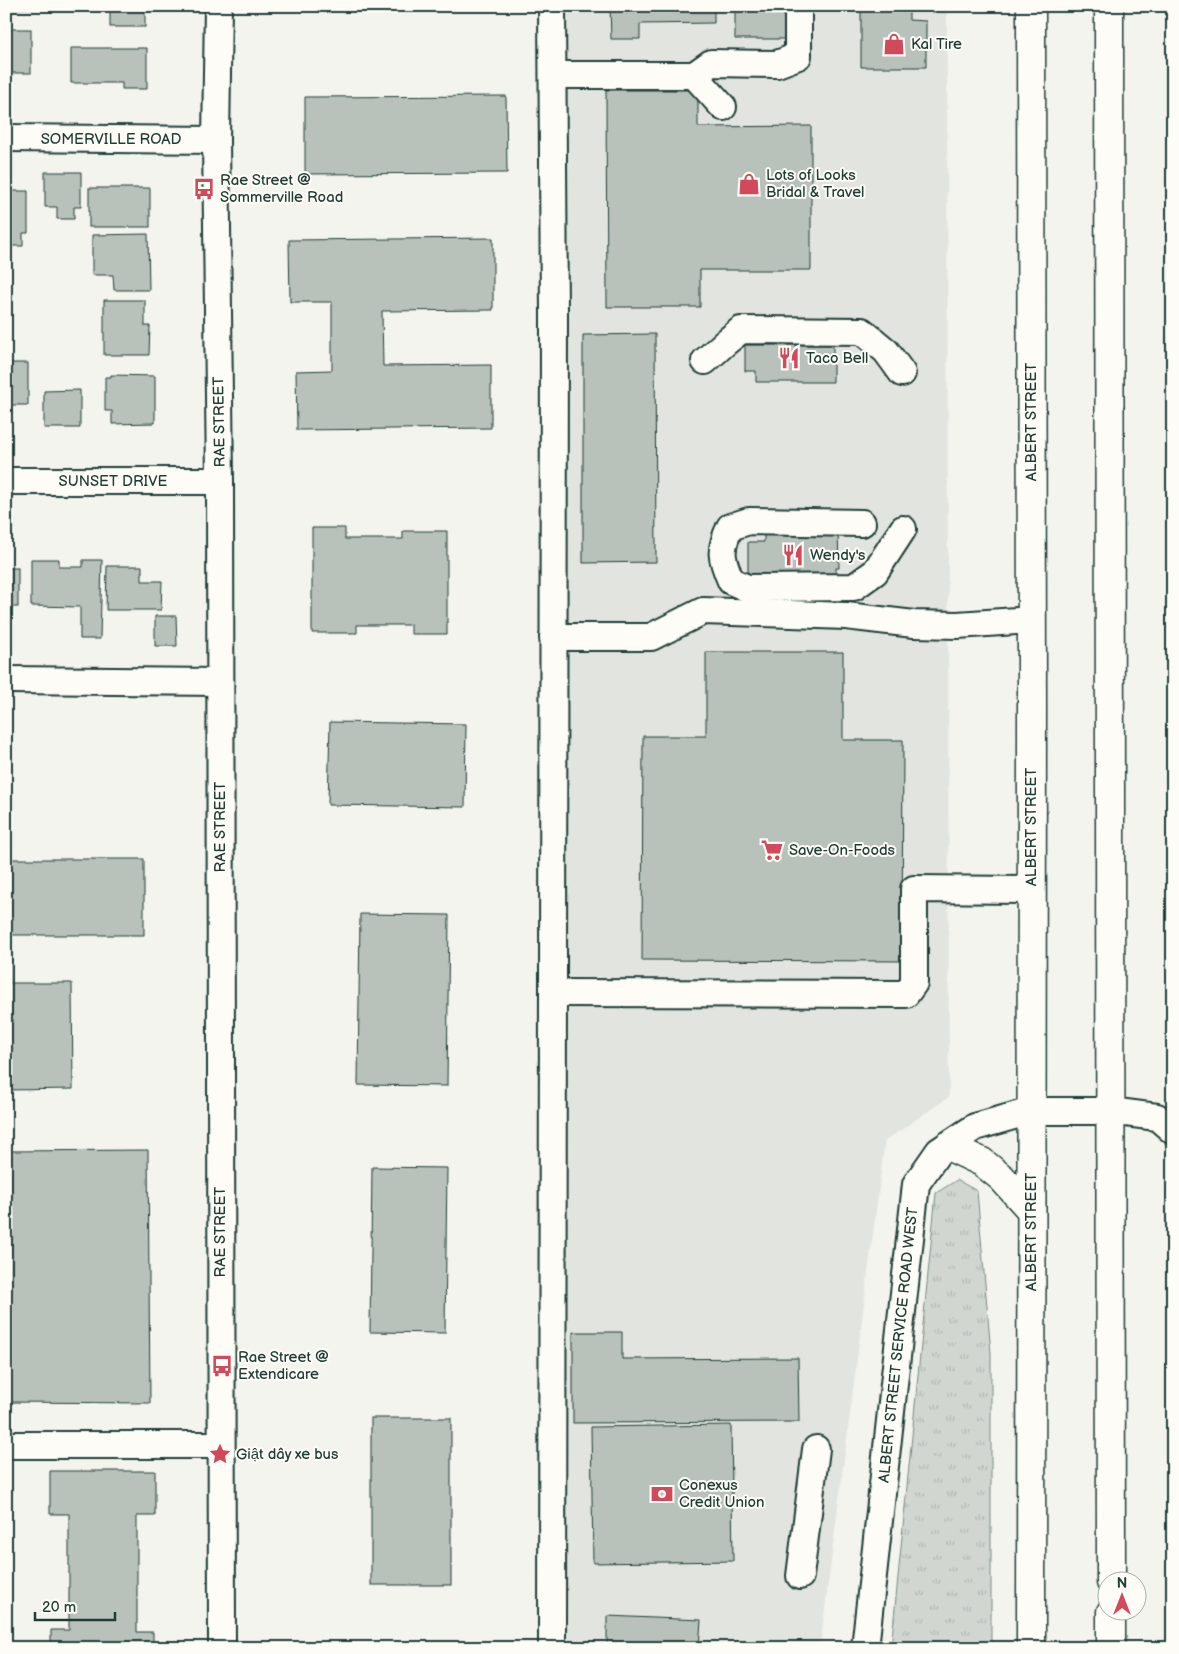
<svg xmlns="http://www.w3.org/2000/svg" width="1179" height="1654" viewBox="0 0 1179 1654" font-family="'Balsamiq Sans',sans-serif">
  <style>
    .built { fill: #e2e5df }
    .grass { fill: url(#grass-tufts); stroke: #788a82 }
    .building { fill: #b9c1bb; stroke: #1f3d34 }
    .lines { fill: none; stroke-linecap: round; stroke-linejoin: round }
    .minor-casing { stroke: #1f3d34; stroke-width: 30 }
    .major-casing { stroke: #1f3d34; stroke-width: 31 }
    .minor { stroke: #fdfcf7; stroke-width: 26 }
    .major { stroke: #fdfcf7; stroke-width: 28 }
    .labels { text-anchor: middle; stroke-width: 4; stroke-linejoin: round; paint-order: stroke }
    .poi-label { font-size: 15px; fill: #1f3d34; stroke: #fdfcf7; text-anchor: start }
    .street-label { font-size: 15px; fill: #1f3d34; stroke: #fdfcf7 }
  </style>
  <defs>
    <pattern id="grass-tufts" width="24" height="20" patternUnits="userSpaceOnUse" patternTransform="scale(1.25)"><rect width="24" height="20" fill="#d1d6d1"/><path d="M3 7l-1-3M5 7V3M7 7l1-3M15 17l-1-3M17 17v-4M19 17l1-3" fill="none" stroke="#b3b9b4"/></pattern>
  </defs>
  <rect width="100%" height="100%" fill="#f4f4ef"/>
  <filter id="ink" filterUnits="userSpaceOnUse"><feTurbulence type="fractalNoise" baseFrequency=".02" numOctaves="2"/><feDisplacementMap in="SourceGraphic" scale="10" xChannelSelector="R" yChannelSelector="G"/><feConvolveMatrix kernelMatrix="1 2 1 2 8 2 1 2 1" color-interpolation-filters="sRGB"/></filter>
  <g filter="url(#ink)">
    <polygon class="built" points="561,6 947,6 949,1097 885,1141 820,1648 564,1648"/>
    <polygon class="grass" points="957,1180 977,1191 991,1353 991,1648 891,1648 936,1193"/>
    <g class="building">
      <polygon points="6,6 38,6 38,8 6,9"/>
      <rect x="110" y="6" width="35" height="21"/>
      <polygon points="610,6 714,6 714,23 640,24 640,39 611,39"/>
      <polygon points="735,6 790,6 789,39 735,39"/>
      <polygon points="861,6 909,6 909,20 926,21 926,67 861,67"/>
      <rect x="6" y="29" width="25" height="44"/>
      <polygon points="71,48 147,48 147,89 122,89 122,83 71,83"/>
      <polygon points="606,90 698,90 698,127 811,126 811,270 700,270 700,307 607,307"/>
      <polygon points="506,96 507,173 305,174 305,97"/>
      <polygon points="45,172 81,172 81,207 74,207 74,219 57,219 57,207 45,207"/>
      <rect x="89" y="188" width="61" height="39"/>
      <polygon points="6,191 28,191 28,233 23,233 23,246 6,246"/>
      <polygon points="148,234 149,290 114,290 113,275 92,275 92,235"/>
      <polygon points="493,238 493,310 382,311 383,366 491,365 491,428 297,430 296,371 332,370 332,302 290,302 289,240"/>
      <polygon points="104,300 145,300 145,326 150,326 149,355 104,355"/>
      <polygon points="655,334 656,562 583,563 583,335"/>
      <polygon points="745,345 833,345 833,382 756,382 756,371 745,371"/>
      <rect x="6" y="363" width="22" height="42"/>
      <polygon points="111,375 155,376 155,423 112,424 112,411 105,411 105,377 111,377"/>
      <polygon points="80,390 80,428 44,428 44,391"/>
      <polygon points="312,528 345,528 345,539 403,539 403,531 447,531 447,634 411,634 411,625 357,625 357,633 312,633"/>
      <polygon points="838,529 839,568 836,568 836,576 748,575 748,542 764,542 764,532"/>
      <polygon points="31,559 59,559 59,567 83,567 83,560 102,560 100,639 80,639 80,607 31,606"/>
      <polygon points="107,566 142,566 142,581 162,581 161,610 106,610"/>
      <rect x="6" y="568" width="12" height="39"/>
      <polygon points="155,616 176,616 177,646 155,646"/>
      <polygon points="706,652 843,652 843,740 903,740 902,961 642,960 643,736 706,736"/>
      <polygon points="330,722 466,724 465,807 328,805"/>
      <polygon points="6,859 144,859 144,935 10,935 10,983 72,983 73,1089 6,1090"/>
      <polygon points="360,914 449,915 447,1086 358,1085"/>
      <polygon points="148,1150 150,1403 6,1402 6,1151"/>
      <polygon points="372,1167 447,1168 445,1333 370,1332"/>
      <polygon points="573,1332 622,1332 622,1359 798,1358 799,1422 573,1423"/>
      <rect x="371" y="1418" width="80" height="167"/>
      <polygon points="731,1425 733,1561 593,1563 591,1427"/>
      <polygon points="50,1471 155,1471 155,1516 137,1516 137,1632 153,1632 153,1648 51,1648 51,1630 69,1630 69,1514 50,1514"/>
      <polygon points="607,1616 701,1620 699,1648 607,1648"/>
    </g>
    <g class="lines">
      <g class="minor-casing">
        <g id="minor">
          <polyline points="218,6 216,140 220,481 222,1648"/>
          <polyline points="553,75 694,75 723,107"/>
          <polyline points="694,75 711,63 777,64 798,56 798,6"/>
          <polyline points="6,138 216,140"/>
          <polyline points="705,361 726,342 741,330 862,331 886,351 902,373"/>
          <polyline points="6,481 220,481"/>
          <path d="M862 523 749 521 730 527C719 551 721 558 731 581L747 588 854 587 875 572 903 529"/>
          <polyline points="553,637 651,637 703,611 846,616 914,624 957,625 1031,620"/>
          <polyline points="6,680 220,682"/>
          <polyline points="553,993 906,994 914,983 914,889 1031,890"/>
          <polyline points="6,1445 220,1445"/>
          <polyline points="800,1576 816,1449"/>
          <polyline points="552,1648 554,315 552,6"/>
          <polyline points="865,1648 916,1184 939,1151 975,1127 1031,1111 1110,1111 1157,1117 1173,1131"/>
        </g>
      </g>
      <g class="major-casing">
        <g id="major">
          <polyline points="1109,6 1111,1582"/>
          <polyline points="948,1146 982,1162 1002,1178 1031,1210"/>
          <polyline points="1031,1648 1032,703 1031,6"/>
          <polyline points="1111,1648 1111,1612"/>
        </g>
      </g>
      <use href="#minor" class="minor"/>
      <use href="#major" class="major"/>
    </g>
  </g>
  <defs>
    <g id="shop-bare" transform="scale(1.725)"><path d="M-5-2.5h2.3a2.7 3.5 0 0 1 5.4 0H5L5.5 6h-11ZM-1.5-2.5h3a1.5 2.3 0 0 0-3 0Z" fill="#d1495b" stroke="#fdfcf7" stroke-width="2.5" paint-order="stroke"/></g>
    <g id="bus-bare" transform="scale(1.725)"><path d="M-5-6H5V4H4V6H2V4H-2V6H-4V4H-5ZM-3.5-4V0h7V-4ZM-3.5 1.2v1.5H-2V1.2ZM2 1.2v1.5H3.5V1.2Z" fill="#d1495b" stroke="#fdfcf7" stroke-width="2.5" paint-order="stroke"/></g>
    <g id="restaurant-bare" transform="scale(1.725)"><path d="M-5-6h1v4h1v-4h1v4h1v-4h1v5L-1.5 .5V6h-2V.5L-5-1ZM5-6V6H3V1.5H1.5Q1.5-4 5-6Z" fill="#d1495b" stroke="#fdfcf7" stroke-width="2.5" paint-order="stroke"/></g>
    <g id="supermarket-bare" transform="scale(1.725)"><path d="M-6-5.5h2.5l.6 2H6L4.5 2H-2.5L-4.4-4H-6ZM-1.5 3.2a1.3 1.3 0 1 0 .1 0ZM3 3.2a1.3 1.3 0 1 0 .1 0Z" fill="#d1495b" stroke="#fdfcf7" stroke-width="2.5" paint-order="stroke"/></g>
    <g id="sight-bare" transform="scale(1.725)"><path d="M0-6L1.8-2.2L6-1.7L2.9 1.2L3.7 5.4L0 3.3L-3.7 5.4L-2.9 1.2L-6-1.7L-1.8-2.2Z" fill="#d1495b" stroke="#fdfcf7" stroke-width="2.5" paint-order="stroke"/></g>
    <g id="bank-bare" transform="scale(1.725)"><path d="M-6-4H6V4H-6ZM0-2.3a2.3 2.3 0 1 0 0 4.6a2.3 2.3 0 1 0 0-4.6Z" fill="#d1495b" stroke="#fdfcf7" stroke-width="2.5" paint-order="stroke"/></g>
  </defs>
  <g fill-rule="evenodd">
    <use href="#shop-bare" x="894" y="44"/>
    <use href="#shop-bare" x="749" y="184"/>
    <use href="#bus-bare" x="204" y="189"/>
    <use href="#restaurant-bare" x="789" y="358"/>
    <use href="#restaurant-bare" x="793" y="555"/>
    <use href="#supermarket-bare" x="772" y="850"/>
    <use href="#bus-bare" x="222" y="1366"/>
    <use href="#sight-bare" x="220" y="1454"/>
    <use href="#bank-bare" x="662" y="1494"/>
  </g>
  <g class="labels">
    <g class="poi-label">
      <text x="911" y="49">Kal Tire</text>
      <text x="766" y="180">Lots of Looks<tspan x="766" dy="17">Bridal &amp; Travel</tspan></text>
      <text x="220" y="185">Rae Street @<tspan x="220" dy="17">Sommerville Road</tspan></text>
      <text x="806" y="363">Taco Bell</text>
      <text x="810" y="560">Wendy's</text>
      <text x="789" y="855">Save-On-Foods</text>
      <text x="238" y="1362">Rae Street @<tspan x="238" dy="17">Extendicare</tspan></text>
      <text x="236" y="1459">Giật dây xe bus</text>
      <text x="679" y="1490">Conexus<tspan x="679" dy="17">Credit Union</tspan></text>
    </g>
    <g class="street-label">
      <text x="111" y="144">SOMERVILLE ROAD</text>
      <text transform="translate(219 422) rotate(-91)" y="5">RAE STREET</text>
      <text transform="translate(1031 422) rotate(-90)" y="5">ALBERT STREET</text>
      <text x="113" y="486">SUNSET DRIVE</text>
      <text transform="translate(220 827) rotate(-90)" y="5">RAE STREET</text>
      <text transform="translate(1031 827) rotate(-90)" y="5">ALBERT STREET</text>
      <text transform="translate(220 1232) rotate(-90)" y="5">RAE STREET</text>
      <text transform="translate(1031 1232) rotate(-90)" y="5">ALBERT STREET</text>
      <text transform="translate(898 1345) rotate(-84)" y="5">ALBERT STREET SERVICE ROAD WEST</text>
    </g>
  </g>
  <rect width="1179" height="1654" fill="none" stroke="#fdfcf7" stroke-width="25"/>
  <rect x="12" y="12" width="1154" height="1629" fill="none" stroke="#1f3d34" stroke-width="2" filter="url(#ink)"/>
  <g transform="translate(1122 1596)"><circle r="24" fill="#fdfcf7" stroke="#a4b0a9"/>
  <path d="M0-4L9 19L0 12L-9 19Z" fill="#d1495b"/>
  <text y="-8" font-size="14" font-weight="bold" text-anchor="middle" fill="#1f3d34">N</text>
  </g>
  <path d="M35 1612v8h80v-8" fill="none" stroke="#1f3d34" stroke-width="2.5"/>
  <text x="42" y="1612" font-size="15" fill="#1f3d34" stroke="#fdfcf7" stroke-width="4" paint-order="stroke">20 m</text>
</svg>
